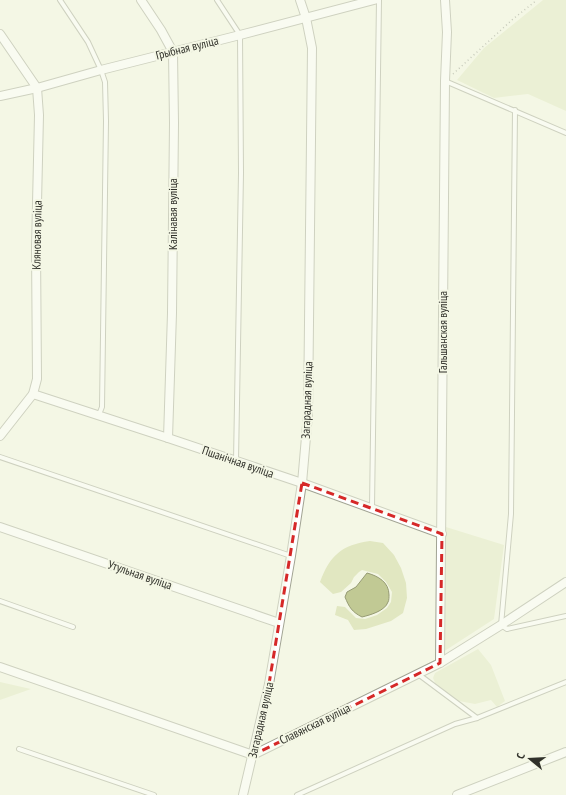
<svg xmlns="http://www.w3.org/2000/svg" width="566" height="795" viewBox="0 0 566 795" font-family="'PT Sans Narrow',sans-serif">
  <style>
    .green { fill: #e1e7c1 }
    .water { fill: #c1c994; stroke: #969b74 }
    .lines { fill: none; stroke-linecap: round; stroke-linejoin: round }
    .lane-casing { stroke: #a1a393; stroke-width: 6 }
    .street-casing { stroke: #a1a393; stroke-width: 10 }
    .path { stroke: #919387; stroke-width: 1.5; stroke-dasharray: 1 3; stroke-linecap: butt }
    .lane { stroke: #fff; stroke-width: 4 }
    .street { stroke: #fff; stroke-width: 8 }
    .marked { fill: none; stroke: #d62828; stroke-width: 3; stroke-dasharray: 8 5; stroke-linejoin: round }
    .labels { text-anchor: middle; stroke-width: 4; stroke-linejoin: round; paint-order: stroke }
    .street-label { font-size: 12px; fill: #30312a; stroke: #f4f7e5 }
  </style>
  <rect width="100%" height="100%" fill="#f4f7e5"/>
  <g class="green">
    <polygon points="543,0 566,0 566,111 528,94 494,98 457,80 484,48"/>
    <polygon points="446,527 504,545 494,619 443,652"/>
    <path d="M370 541 383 543 394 555 401 568 406 583 407 598 403 613 391 621 366 629 354 630 348 620 335 615 337 606 345 607 356 618 365 619 377 615 387 608 391 602 392 592 386 582 378 574 362 570 359 572 354 577 351 583 341 592 333 594 320 582C330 555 342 545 370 541Z"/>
    <polygon points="478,649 491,665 505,701 497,707 491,700 475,704 459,701 436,685 433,678 435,673"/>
    <polygon points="0,682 31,689 0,700"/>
  </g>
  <path class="water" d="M367 573C378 576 389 582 389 595 389 596 389 601 388 602 385 611 370 615 362 617 352 612 349 607 345 597L347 592 356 587Z"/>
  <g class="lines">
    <g class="lane-casing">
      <g id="lane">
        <polyline points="60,0 88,42 101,70 105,82 106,121 102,407 100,412 97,416"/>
        <polyline points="217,0 240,35 241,173 236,461"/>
        <polyline points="445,81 566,133"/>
        <polyline points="515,110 511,514 501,625 507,629 566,616"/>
        <polyline points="0,457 291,556"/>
        <polyline points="372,508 379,0"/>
        <polyline points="0,601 73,627"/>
        <polyline points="418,674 477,718"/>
        <polyline points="19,749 154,795"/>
        <polyline points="297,795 455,724 477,718 566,682"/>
      </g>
    </g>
    <g class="street-casing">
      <g id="street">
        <polyline points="141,0 161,30 173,52 174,123 172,313 168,438"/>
        <polyline points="0,34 37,88 39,115 36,248 37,379 33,394 0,436"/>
        <polyline points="0,96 37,88 101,70 240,35 374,0"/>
        <polyline points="33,394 168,438 302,483 442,534"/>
        <polyline points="0,527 279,623"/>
        <polyline points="440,663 445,81 447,32 445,0"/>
        <polyline points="0,667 253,755 440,663 501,625 566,582"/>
        <polyline points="243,795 269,684 291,556 302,483 308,414 312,48 306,18 300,0"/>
        <polyline points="457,795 566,752"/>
      </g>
    </g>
    <polyline class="path" points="453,74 513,19 537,0"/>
    <use href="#lane" class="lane"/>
    <use href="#street" class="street"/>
  </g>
  <path d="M0 0H566V795H0ZM302 483 442 534 440 663 253 755 269 684Z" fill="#f4f7e5" fill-opacity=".55" fill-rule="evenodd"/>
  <path class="marked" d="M302 483 442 534 440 663 253 755 269 684Z"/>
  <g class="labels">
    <g class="street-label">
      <text transform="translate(187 48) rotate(-14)" y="4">Грыбная вуліца</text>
      <text transform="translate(173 214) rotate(-90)" y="4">Калінавая вуліца</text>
      <text transform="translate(37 235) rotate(-89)" y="4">Кляновая вуліца</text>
      <text transform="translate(443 332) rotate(-90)" y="4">Гальшанская вуліца</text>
      <text transform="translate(307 400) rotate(-88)" y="4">Загарадная вуліца</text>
      <text transform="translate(238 462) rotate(19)" y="4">Пшанічная вуліца</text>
      <text transform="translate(140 575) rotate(19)" y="4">Утульная вуліца</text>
      <text transform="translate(261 720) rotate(-77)" y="4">Загарадная вуліца</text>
      <text transform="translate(315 724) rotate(-26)" y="4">Славянская вуліца</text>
    </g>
  </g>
  <g transform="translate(530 759) rotate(288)" stroke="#f4f7e5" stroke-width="3" paint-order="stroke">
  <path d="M0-3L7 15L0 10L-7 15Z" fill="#30312a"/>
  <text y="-6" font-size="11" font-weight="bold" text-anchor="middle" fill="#30312a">С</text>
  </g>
</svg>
